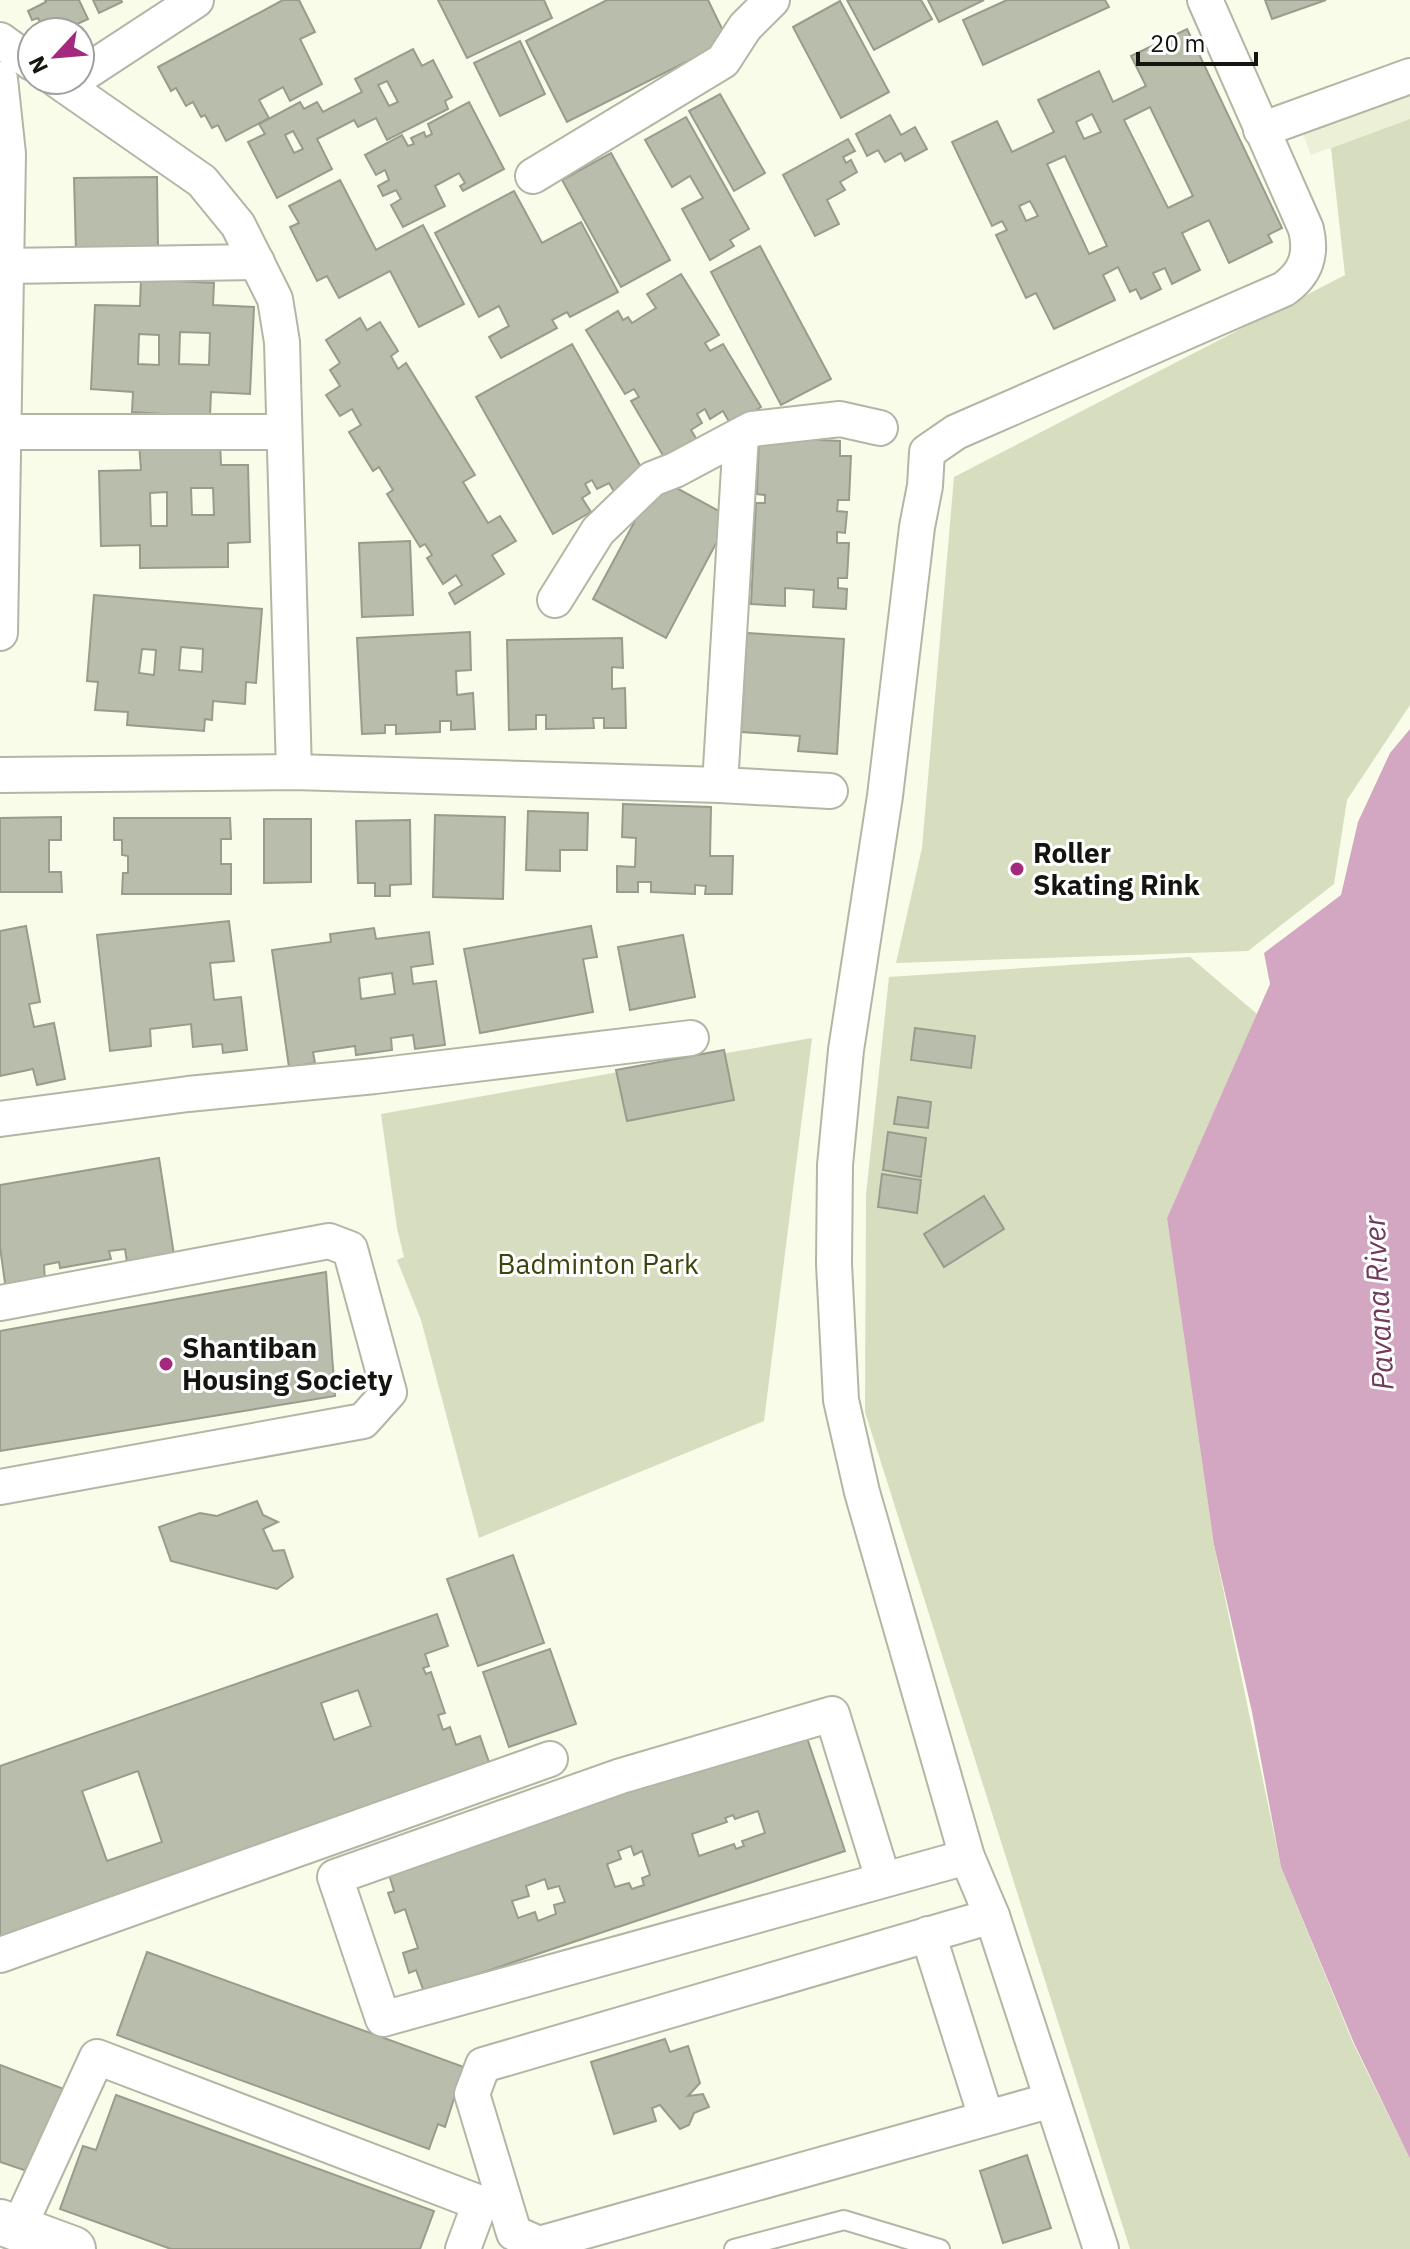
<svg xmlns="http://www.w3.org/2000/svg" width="1410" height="2249" viewBox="0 0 1410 2249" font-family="'IBM Plex Sans',sans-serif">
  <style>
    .built { fill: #ebf0d6 }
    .green { fill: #d7ddbf }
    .water { fill: #d3a6c1 }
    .building { fill: #b9bdab; stroke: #999c8c; stroke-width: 2; fill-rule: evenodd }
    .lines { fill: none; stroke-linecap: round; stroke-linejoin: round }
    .lane-casing { stroke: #b3b6a5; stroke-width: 22 }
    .street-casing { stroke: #b3b6a5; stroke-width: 38 }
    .secondary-casing { stroke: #b3b6a5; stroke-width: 48 }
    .lane { stroke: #fff; stroke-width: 18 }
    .street { stroke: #fff; stroke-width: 34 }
    .secondary { stroke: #fff; stroke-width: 44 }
    .poi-dot { fill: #a3297f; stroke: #fff; stroke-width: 3 }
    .labels { text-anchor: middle; stroke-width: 6; stroke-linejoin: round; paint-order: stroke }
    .poi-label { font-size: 28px; font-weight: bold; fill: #14150f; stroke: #fff; text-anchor: start }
    .park-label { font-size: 28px; fill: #3f440e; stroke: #fff }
    .water-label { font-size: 30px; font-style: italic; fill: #71395d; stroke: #fff }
  </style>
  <rect width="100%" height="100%" fill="#f8fce9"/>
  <polygon class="built" points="1410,77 1410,119 1311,155 1297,117"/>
  <g class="green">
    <polygon points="1410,119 1410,705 1347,800 1334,884 1248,951 896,963 922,848 954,477 1345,275 1331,148"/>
    <polygon points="1190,957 1257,1014 1167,1218 1214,1545 1281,1867 1353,2043 1410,2159 1410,2249 1130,2249 865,1412 866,1195 889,977"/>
    <polygon points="812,1038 764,1421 479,1538 421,1320 397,1260 404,1257 397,1228 381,1114"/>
  </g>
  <polygon class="water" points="1410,729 1410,2159 1354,2043 1281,1867 1252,1712 1214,1545 1167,1218 1270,984 1264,953 1341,895 1358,822 1390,753"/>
  <g class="building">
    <polygon points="45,0 79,0 88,19 60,32 54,25 44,30 38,18 32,20 28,11 46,2"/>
    <polygon points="93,0 121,0 122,2 99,13"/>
    <polygon points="283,0 299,0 315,32 300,39 322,84 290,101 283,87 259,100 269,118 226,141 218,125 212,128 205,115 201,117 193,102 186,106 176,88 171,91 158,67"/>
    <polygon points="438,0 544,0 552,18 467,58"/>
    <polygon points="607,0 708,0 728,41 567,122 526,41"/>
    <polygon points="847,0 921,0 932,19 874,50"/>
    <polygon points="928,0 984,0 939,22"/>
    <polygon points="1007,0 1105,0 1109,7 983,65 963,20"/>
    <polygon points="1265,0 1326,0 1272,19"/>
    <polygon points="840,1 889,92 841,118 793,27"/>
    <path d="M1187 29 1282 228 1268 235 1272 242 1229 263 1209 220 1182 233 1200 270 1172 284 1165 268 1153 273 1161 289 1141 299 1136 289 1130 292 1118 267 1103 275 1115 300 1054 329 1036 293 1026 298 996 235 1007 230 1002 221 992 226 952 142 997 121 1012 152 1054 132 1038 100 1099 71 1113 102 1146 86 1131 56ZM1150 107 1193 196 1168 208 1124 120ZM1092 114 1101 132 1084 139 1076 122ZM1065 156 1107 246 1089 254 1047 164ZM1030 201 1038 216 1026 221 1019 206Z"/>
    <polygon points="520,41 545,94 500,116 474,63"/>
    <path d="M413 49 422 66 433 60 452 97 445 101 448 109 387 140 376 118 358 127 354 120 317 139 332 169 277 198 248 142 265 134 259 124 300 102 304 109 317 102 323 112 362 92 355 79ZM387 81 398 102 389 106 378 85ZM293 131 303 149 294 153 285 135Z"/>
    <polygon points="720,94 765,173 734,191 689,111"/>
    <polygon points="469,102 504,169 463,191 460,186 465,183 459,173 435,186 445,206 403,227 391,205 401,199 396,190 383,196 378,186 389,180 385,170 376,175 365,155 402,135 408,146 414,144 411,138 424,132 426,137 432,134 428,124"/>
    <polygon points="890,115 901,135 915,127 927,149 905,161 901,153 885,162 878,150 867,156 856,134"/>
    <polygon points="686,117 749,229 730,240 734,246 710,260 682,209 703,198 690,176 672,187 645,140"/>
    <polygon points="848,139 855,151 843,157 846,163 851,160 857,172 840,182 845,190 827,200 839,224 815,236 783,175"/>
    <polygon points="611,153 670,260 621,287 562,180"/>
    <polygon points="157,177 158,249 76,251 74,178"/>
    <polygon points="340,180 376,250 423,225 464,304 419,327 390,271 339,298 327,276 317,281 290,227 299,223 289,206"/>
    <polygon points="514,191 542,243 581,222 618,292 570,317 567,312 552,320 557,328 501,358 489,337 509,326 499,306 479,317 435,233"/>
    <polygon points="760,246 831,379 781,405 711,272"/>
    <polygon points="681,274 719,335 705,343 710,351 723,344 761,407 731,425 723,411 710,419 705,409 697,414 702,423 691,430 700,445 668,464 631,401 639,397 634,389 625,394 586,330 618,311 623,320 628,317 632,323 656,308 647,294"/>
    <path d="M141 279 214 283 213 305 254 307 250 394 211 392 210 417 132 412 133 392 91 389 95 305 140 306ZM180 332 210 333 209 365 179 364ZM139 334 159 335V365L138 364Z"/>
    <polygon points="360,318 367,330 380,322 398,351 391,356 398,369 406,363 475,475 463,482 488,523 500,516 516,541 492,555 504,574 455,604 449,593 462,585 456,575 443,584 427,558 432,555 425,544 420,547 387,494 393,490 379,467 373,471 349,432 361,425 352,409 340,416 326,395 340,386 330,370 340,363 326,340"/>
    <polygon points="572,344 647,478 616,495 609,483 597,489 592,480 585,484 590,493 582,498 591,512 553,534 476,397"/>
    <polygon points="759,437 840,441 840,456 851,456 849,500 838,500 837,511 847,512 845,533 837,532 837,543 849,543 847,578 838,578 838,588 847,589 846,609 813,607 814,590 785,588 785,606 751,604 756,503 765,503 765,495 757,494"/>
    <path d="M220 442 221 465H248L250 542 228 543V567L140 568V545L101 546 99 471 141 470 139 443ZM191 488H213L214 515H192ZM167 492V526H151L150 493Z"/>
    <polygon points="658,478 730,517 666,638 593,599"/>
    <polygon points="410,541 413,615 362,617 359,543"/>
    <path d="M94 595 262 609 256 683 246 682 245 704 213 701 212 720 205 719 204 731 127 725 128 712 95 710 98 682 87 681ZM181 647 203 649 202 672 179 670ZM142 649 156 650 154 675 139 673Z"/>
    <polygon points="470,632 471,670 456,671 457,695 473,693 475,729 451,730 451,721 440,721 440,732 396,734 396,725 385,725 385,733 362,734 357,638"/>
    <polygon points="747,633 844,639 837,754 798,751 800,736 741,732"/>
    <polygon points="622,638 623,668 612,667 612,689 625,688 626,728 604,728 604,718 593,718 594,728 546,729 546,715 536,715 536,729 509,730 507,640"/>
    <polygon points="623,804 711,807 710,856 733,856 732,894 705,894 706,886 695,885 695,894 651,892 651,882 638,882 638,892 617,892 617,866 635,867 636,838 622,837"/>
    <polygon points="528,811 588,813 587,850 560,850 560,871 526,870"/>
    <polygon points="435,815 505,817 503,899 433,897"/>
    <polygon points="61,817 61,840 49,840 49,872 61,872 62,892 0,892 0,818"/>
    <polygon points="114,818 230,818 231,839 221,839 221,864 231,864 231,894 122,894 123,873 128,873 128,856 122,855 122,840 114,840"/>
    <polygon points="264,819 311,819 311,882 264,883"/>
    <polygon points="410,820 411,884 390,885 390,896 375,896 375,883 358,883 356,821"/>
    <polygon points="229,921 234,961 210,963 214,1000 241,997 247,1050 223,1053 222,1044 193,1047 191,1024 150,1029 151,1046 110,1051 97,935"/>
    <polygon points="26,926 40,1002 29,1004 34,1027 54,1023 65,1079 37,1085 33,1069 0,1076 0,931"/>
    <polygon points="591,926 597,957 583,959 593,1012 480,1033 464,949"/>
    <path d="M374 928 376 939 429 932 433 964 411 967 413 984 436 981 445 1045 415 1049 413 1035 391 1038 392 1050 356 1055 355 1046 313 1052 315 1063 289 1067 272 950 331 942 330 934ZM392 973 395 994 361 999 359 978Z"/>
    <polygon points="683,935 695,997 630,1010 618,947"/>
    <polygon points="915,1028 975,1036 971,1068 911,1060"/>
    <polygon points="724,1050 734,1100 627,1121 616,1070"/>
    <polygon points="898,1097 931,1102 928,1128 894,1124"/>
    <polygon points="888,1132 926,1138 921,1177 883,1170"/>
    <polygon points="159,1158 174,1255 127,1262 125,1249 109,1251 111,1259 60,1268 59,1262 44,1265 45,1281 6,1290 0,1247 0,1185"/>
    <polygon points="882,1174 921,1180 917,1213 878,1207"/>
    <polygon points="984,1196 1004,1229 944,1267 924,1234"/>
    <polygon points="326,1272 335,1396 0,1451 0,1331"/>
    <polygon points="257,1501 263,1515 278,1522 263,1529 273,1551 284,1550 293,1577 277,1589 171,1561 159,1527 200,1513 217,1516"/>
    <polygon points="513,1555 544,1643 478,1666 447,1579"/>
    <path d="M437 1614 448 1646 425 1654 429 1666 423 1668 426 1674 431 1672 445 1713 438 1715 443 1730 450 1727 456 1745 480 1736 492 1771 0 1942V1766ZM358 1690 371 1726 334 1740 321 1703ZM138 1771 162 1842 107 1861 82 1791Z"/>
    <polygon points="550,1649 576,1724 509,1747 483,1672"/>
    <path d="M804 1729 845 1851 424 1992 416 1970 409 1973 403 1953 418 1948 405 1909 395 1913 388 1893 394 1891 387 1868ZM758 1811 765 1833 742 1841 744 1846 736 1849 734 1844 699 1856 692 1834 727 1822 725 1818 733 1815 735 1819ZM631 1846 634 1855 642 1851 650 1875 642 1878 644 1885 632 1889 629 1883 615 1887 607 1864 621 1859 618 1851ZM545 1879 548 1889 559 1886 565 1902 554 1905 556 1914 538 1921 535 1912 518 1918 512 1901 529 1896 526 1886Z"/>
    <polygon points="147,1952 464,2067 445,2127 438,2124 429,2149 117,2035"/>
    <polygon points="665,2039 670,2052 688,2046 700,2083 688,2096 703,2094 709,2107 694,2113 689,2125 680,2129 660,2105 652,2108 656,2121 614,2134 591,2062"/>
    <polygon points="0,2065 64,2089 33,2173 0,2162"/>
    <polygon points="116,2095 434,2211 420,2249 171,2249 60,2209 83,2146 96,2150"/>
    <polygon points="1027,2155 1051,2228 1003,2243 980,2171"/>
  </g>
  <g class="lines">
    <g class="lane-casing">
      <polyline id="lane" points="734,2249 844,2220 940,2249"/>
    </g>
    <g class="street-casing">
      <g id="street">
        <polyline points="0,40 32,63"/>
        <polyline points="80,76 196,0"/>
        <polyline points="0,79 8,154 0,633"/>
        <polyline points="57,80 202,181 238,225 275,299 282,342 294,772"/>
        <polyline points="1261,130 1410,76"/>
        <polyline points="533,176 723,61 745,27 772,0"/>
        <polyline points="6,266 257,262"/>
        <polyline points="4,432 284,432"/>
        <polyline points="555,600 598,531 652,479 675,470 752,429 840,419 880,428"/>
        <polyline points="0,775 294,772 720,785 830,791"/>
        <polyline points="720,785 741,435"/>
        <polyline points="0,1119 188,1094 375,1076 691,1038"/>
        <polyline points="0,1303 329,1241 350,1249 389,1392 363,1421 0,1487"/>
        <polyline points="883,1879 832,1714 621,1776 335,1877 383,2019 967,1857"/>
        <polyline points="992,1916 483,2065 472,2094 514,2233 539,2244 1052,2100"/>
        <polyline points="928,1934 986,2117"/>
        <polyline points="0,1955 550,1759"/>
        <polyline points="18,2229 97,2057 480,2203 463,2249"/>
        <path d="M1101 2249 992 1916 967 1857 862 1492 841 1400 834 1264 835 1165 846 1050 885 796 917 527 925 486 927 452 956 432 1284 289C1306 273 1312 255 1306 229L1205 0"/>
      </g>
    </g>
    <g class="secondary-casing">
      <polyline id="secondary" points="0,2222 73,2249"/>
    </g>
    <use href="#lane" class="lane"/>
    <use href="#street" class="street"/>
    <use href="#secondary" class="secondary"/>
  </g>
  <g class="poi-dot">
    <circle cx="1017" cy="869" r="8"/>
    <circle cx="166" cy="1364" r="8"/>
  </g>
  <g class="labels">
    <g class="poi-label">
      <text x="1033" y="863">Roller<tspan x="1033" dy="32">Skating Rink</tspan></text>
      <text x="182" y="1358">Shantiban<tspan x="182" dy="32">Housing Society</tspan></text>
    </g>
    <g class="park-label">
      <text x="598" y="1274">Badminton Park</text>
    </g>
    <g class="water-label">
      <text transform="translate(1379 1303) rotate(-93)" y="10">Pavana River</text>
    </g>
  </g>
  <g transform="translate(56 56) rotate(244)"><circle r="38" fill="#ffffff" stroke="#a1a19f" stroke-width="2"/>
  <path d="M0-6L14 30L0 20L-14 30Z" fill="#a3297f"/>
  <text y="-12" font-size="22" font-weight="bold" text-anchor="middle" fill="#14150f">N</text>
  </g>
  <path d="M1138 52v12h118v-12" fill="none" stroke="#14150f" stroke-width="4"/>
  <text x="1150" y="52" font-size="24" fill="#14150f" stroke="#ffffff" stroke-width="6" paint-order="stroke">20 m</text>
</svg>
